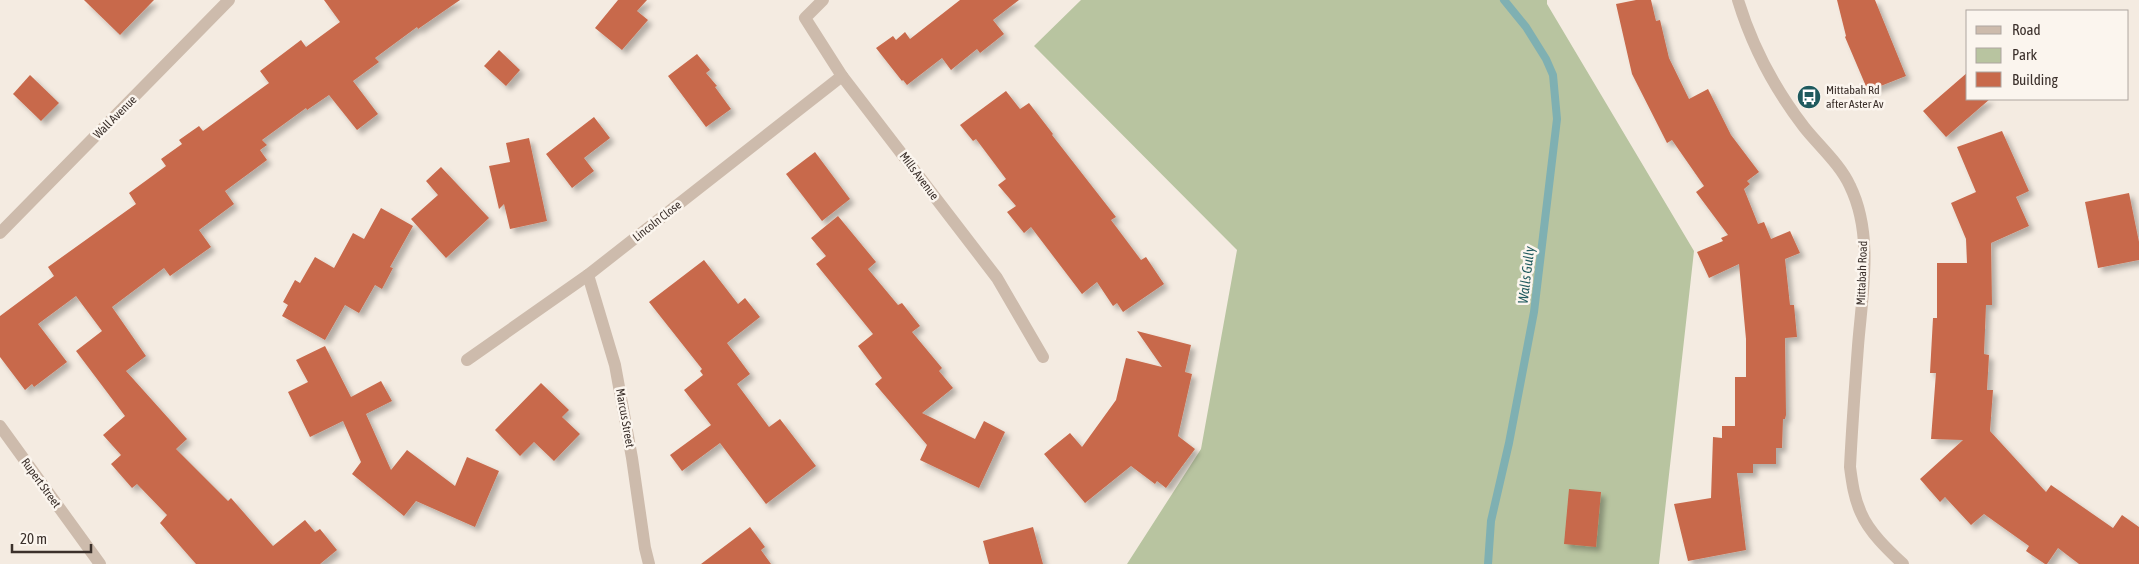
<svg xmlns="http://www.w3.org/2000/svg" width="2139" height="564" viewBox="0 0 2139 564" font-family="'Asap Condensed',sans-serif">
  <style>
    .green { fill: #b8c4a0 }
    .lines { fill: none; stroke-linecap: round; stroke-linejoin: round }
    .stream { stroke: #7fb0b2; stroke-width: 8 }
    .building { fill: #c8694b; filter: url(#shadow) }
    .minor { stroke: #cdbbac; stroke-width: 12 }
    .labels { text-anchor: middle; stroke-width: 5; stroke-linejoin: round; paint-order: stroke }
    .poi-label { font-size: 12px; fill: #3b302b; stroke: #fbf5ee; text-anchor: start }
    .street-label { font-size: 12px; fill: #3b302b; stroke: #fbf5ee }
    .water-label { font-size: 14px; font-style: italic; fill: #1f5a5e; stroke: #fbf5ee }
  </style>
  <defs>
    <filter id="shadow"><feDropShadow dx="4.5" dy="4.5" stdDeviation="2.5" flood-color="#0004"/></filter>
  </defs>
  <rect width="100%" height="100%" fill="#f4ebe1"/>
  <polygon class="green" points="1081,0 1547,0 1547,4 1694,251 1659,564 1127,564 1201,449 1237,250 1034,46"/>
  <g class="lines">
    <polyline class="stream" points="1488,564 1491,521 1509,443 1534,312 1557,119 1553,75 1546,59 1526,27 1504,0"/>
  </g>
  <g class="building">
    <polygon points="84,0 154,0 120,35"/>
    <polygon points="324,0 460,0 418,29 417,27 375,58 379,62 353,81 378,114 357,130 329,95 307,110 306,108 262,140 267,145 260,150 267,160 225,191 234,204 199,230 211,247 170,276 164,268 112,307 146,356 126,371 187,439 176,449 228,501 231,498 273,546 305,520 315,532 320,529 337,550 320,564 196,564 160,523 167,515 137,484 132,488 111,464 121,455 103,435 125,416 76,351 102,331 76,296 38,324 67,362 34,387 32,384 25,390 0,357 0,316 54,276 48,267 136,204 129,193 166,166 161,159 182,144 179,140 199,126 203,131 269,83 260,71 301,40 306,47 340,22"/>
    <polygon points="618,0 647,0 637,11 648,20 622,50 595,28"/>
    <polygon points="960,0 1019,0 993,20 1004,34 980,53 977,49 951,70 942,58 907,85 903,80 902,81 876,48 893,36 896,40 905,32 910,39"/>
    <polygon points="1636,0 1651,0 1656,21 1660,20 1669,58 1689,99 1708,89 1731,135 1759,172 1747,181 1750,184 1744,189 1758,224 1764,222 1771,239 1790,231 1800,253 1785,259 1790,305 1794,305 1797,337 1785,338 1786,415 1785,419 1783,419 1782,448 1776,448 1776,464 1753,464 1753,473 1737,473 1746,550 1688,561 1674,504 1711,498 1713,437 1722,438 1722,426 1735,426 1735,377 1746,377 1746,339 1739,264 1709,278 1697,252 1723,241 1721,238 1728,235 1696,192 1704,186 1672,140 1667,143 1632,74 1616,4"/>
    <polygon points="1837,0 1875,0 1906,76 1868,91 1845,37 1846,36"/>
    <polygon points="499,50 520,70 506,86 484,66"/>
    <polygon points="697,54 710,70 706,73 717,86 715,87 731,109 706,127 668,76"/>
    <polygon points="1968,72 1968,99 1990,99 1946,137 1923,111"/>
    <polygon points="30,75 59,103 41,121 13,94"/>
    <polygon points="1006,91 1020,109 1029,103 1053,134 1052,135 1116,217 1111,220 1141,260 1146,257 1164,284 1123,312 1117,303 1113,306 1097,282 1082,294 1031,227 1024,233 1007,212 1016,206 998,185 1006,179 976,139 973,141 960,125"/>
    <polygon points="594,117 610,138 584,158 594,171 572,188 546,154"/>
    <polygon points="2002,131 2029,191 2016,197 2029,226 1991,243 1992,305 1986,305 1984,354 1989,355 1987,390 1993,390 1990,431 2046,492 2051,485 2113,528 2122,515 2139,527 2139,564 2079,564 2058,548 2047,564 2045,564 2026,551 2029,546 1984,514 1971,525 1945,497 1940,502 1920,479 1963,440 1931,439 1936,373 1930,373 1933,318 1937,318 1937,263 1967,263 1966,239 1951,203 1976,192 1957,147"/>
    <polygon points="529,138 547,221 510,229 504,204 499,209 489,166 510,162 506,143"/>
    <polygon points="815,152 850,199 822,221 786,174"/>
    <polygon points="441,167 489,218 446,258 411,219 438,195 426,181"/>
    <polygon points="2129,193 2139,242 2139,260 2098,268 2085,202"/>
    <polygon points="381,208 413,226 390,267 393,268 382,289 375,285 359,313 345,305 325,340 282,316 288,305 283,302 295,280 300,283 315,257 334,268 353,233 364,239"/>
    <polygon points="838,216 876,262 868,269 898,305 902,303 920,326 912,332 942,368 939,371 953,388 922,413 975,439 984,421 1005,432 979,488 920,460 927,445 875,384 882,378 858,346 873,334 816,264 826,256 811,238"/>
    <polygon points="704,260 738,304 745,298 760,317 727,343 750,374 737,384 769,427 780,419 816,466 766,504 720,443 682,471 670,455 711,425 684,390 703,375 700,371 702,369 649,302"/>
    <polygon points="1137,331 1191,345 1185,372 1192,374 1178,436 1195,449 1166,488 1157,481 1155,484 1131,466 1085,503 1044,454 1070,433 1082,447 1116,400 1126,358 1162,367"/>
    <polygon points="325,346 351,397 381,381 392,401 366,414 391,470 407,450 455,486 467,457 499,471 475,527 416,501 404,516 352,474 361,462 343,421 310,437 288,392 308,382 296,360"/>
    <polygon points="541,383 569,410 562,417 580,434 554,461 534,442 520,456 495,430"/>
    <polygon points="1569,489 1601,492 1596,547 1564,544"/>
    <polygon points="750,527 765,547 761,550 771,564 701,564"/>
    <polygon points="1033,527 1043,564 989,564 983,541"/>
  </g>
  <g class="lines">
    <g class="minor">
      <polyline points="823,0 805,18 842,76 997,278 1043,357"/>
      <path d="M1738 0C1752 46 1774 88 1804 127 1819 146 1840 164 1850 186 1874 235 1862 294 1858 346 1855 386 1852 426 1850 467 1852 482 1854 498 1861 513 1869 532 1888 550 1903 564"/>
      <polyline points="0,233 229,0"/>
      <polyline points="588,275 615,365 632,458 645,548 649,564"/>
      <polyline points="467,360 588,275 842,76"/>
      <polyline points="0,426 100,564"/>
    </g>
  </g>
  <defs>
    <g id="bus-disc" transform="scale(1.25)"><circle r="9.5" fill="#1f5a5e" stroke="#fbf5ee"/><path d="M-5-6H5V4H4V6H2V4H-2V6H-4V4H-5ZM-3.5-4V0h7V-4ZM-3.5 1.2v1.5H-2V1.2ZM2 1.2v1.5H3.5V1.2Z" fill="#fff"/></g>
  </defs>
  <g fill-rule="evenodd">
    <use href="#bus-disc" x="1809" y="97"/>
  </g>
  <g class="labels">
    <g class="poi-label">
      <text x="1826" y="94">Mittabah Rd<tspan x="1826" dy="14">after Aster Av</tspan></text>
    </g>
    <g class="street-label">
      <text transform="translate(115 117) rotate(-45)" y="4">Wall Avenue</text>
      <text transform="translate(919 176) rotate(53)" y="4">Mills Avenue</text>
      <text transform="translate(657 221) rotate(-38)" y="4">Lincoln Close</text>
      <text transform="translate(1862 273) rotate(-88)" y="4">Mittabah Road</text>
      <text transform="translate(625 418) rotate(80)" y="4">Marcus Street</text>
      <text transform="translate(41 483) rotate(54)" y="4">Rupert Street</text>
    </g>
    <g class="water-label">
      <text transform="translate(1526 275) rotate(-83)" y="5">Walls Gully</text>
    </g>
  </g>
  <rect x="1966" y="10" width="162" height="90" fill="#fbf5ee" stroke="#aea6a0"/>
  <rect x="1976" y="26" width="25" height="8" fill="#cdbbac" stroke="#aea6a0"/>
  <text x="2012" y="35" font-size="15" fill="#3b302b">Road</text>
  <rect x="1976" y="48" width="25" height="15" fill="#b8c4a0" stroke="#aea6a0"/>
  <text x="2012" y="60" font-size="15" fill="#3b302b">Park</text>
  <rect x="1976" y="72" width="25" height="15" fill="#c8694b" stroke="#aea6a0"/>
  <text x="2012" y="85" font-size="15" fill="#3b302b">Building</text>
  <path d="M12 544v8h79v-8" fill="none" stroke="#3b302b" stroke-width="2.5"/>
  <text x="20" y="544" font-size="15" fill="#3b302b" stroke="#fbf5ee" stroke-width="4" paint-order="stroke">20 m</text>
</svg>
